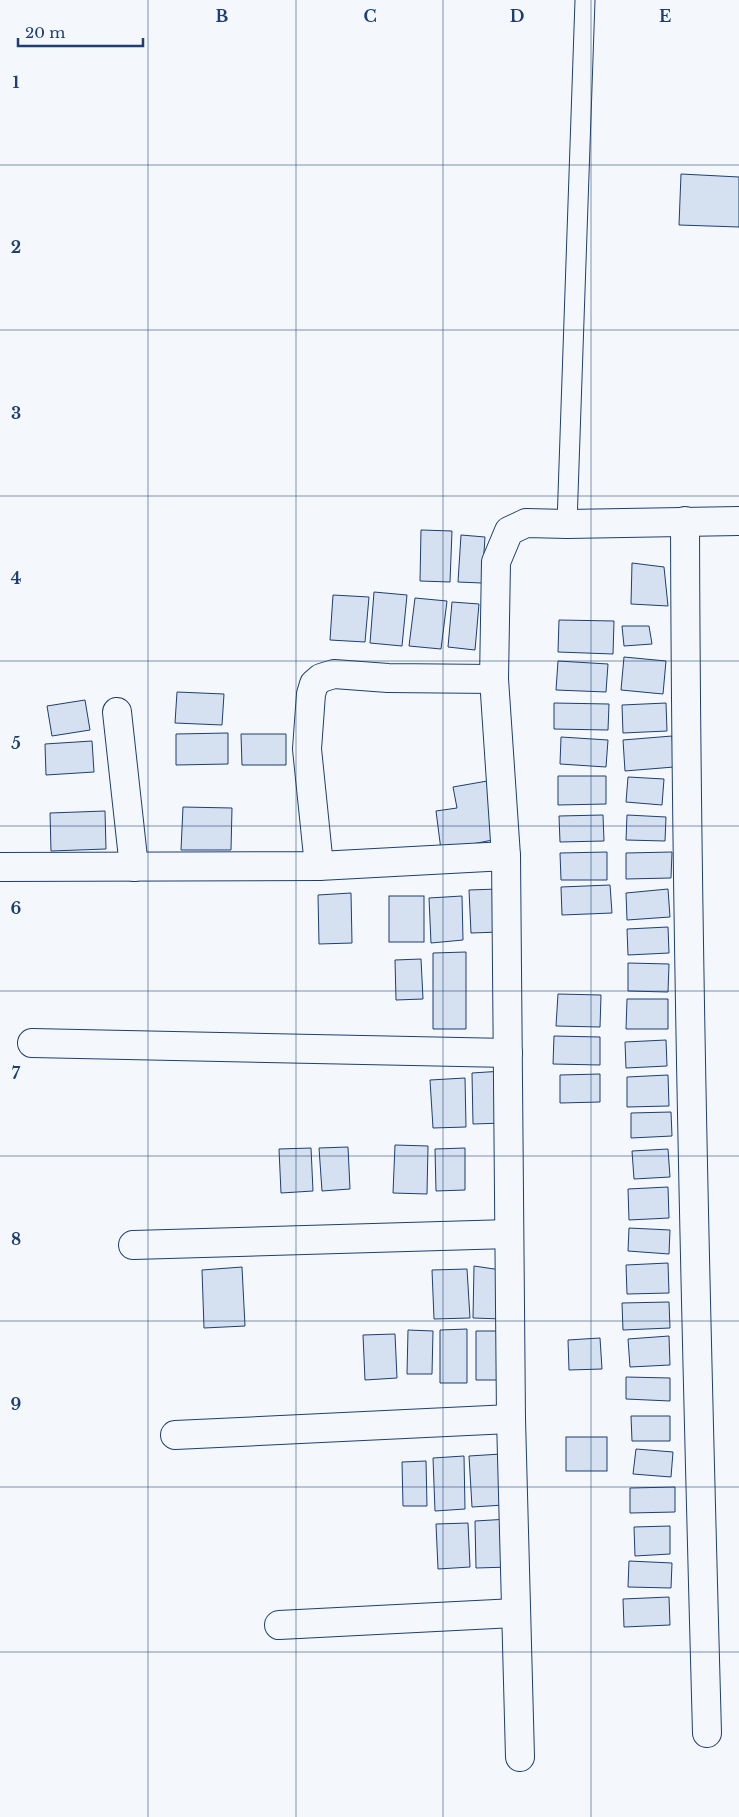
<svg xmlns="http://www.w3.org/2000/svg" width="739" height="1817" viewBox="0 0 739 1817" font-family="'Libre Baskerville',serif">
  <style>
    .building { fill: #d5e0f0; stroke: #1d3f73 }
    .lines { fill: none; stroke-linecap: round; stroke-linejoin: round }
    .lane-casing { stroke: #1d3f73; stroke-width: 21 }
    .street-casing { stroke: #1d3f73; stroke-width: 30 }
    .lane { stroke: #f4f7fb; stroke-width: 19 }
    .street { stroke: #f4f7fb; stroke-width: 28 }
    .grid { fill: none; stroke: #1d3f73; stroke-width: 1; stroke-opacity: 0.55 }
    .grid-label { font-size: 16px; text-anchor: middle; font-weight: bold; fill: #1d3f73; stroke: #f4f7fb; stroke-width: 4; stroke-linejoin: round; paint-order: stroke }
  </style>
  <rect width="100%" height="100%" fill="#f4f7fb"/>
  <g class="building">
    <polygon points="681,174 739,177 739,227 679,225"/>
    <polygon points="421,530 452,531 450,582 420,581"/>
    <polygon points="461,535 485,537 482,583 458,582"/>
    <polygon points="632,563 664,567 668,606 631,604"/>
    <polygon points="374,592 407,595 402,646 370,643"/>
    <polygon points="333,595 369,597 365,642 330,640"/>
    <polygon points="415,598 447,601 441,649 409,646"/>
    <polygon points="452,602 479,604 475,650 448,647"/>
    <polygon points="559,620 614,621 613,654 558,652"/>
    <polygon points="622,626 649,626 652,644 624,646"/>
    <polygon points="624,657 666,661 663,694 621,690"/>
    <polygon points="558,661 608,664 606,692 556,690"/>
    <polygon points="177,692 224,694 222,725 175,723"/>
    <polygon points="85,700 90,730 52,736 47,706"/>
    <polygon points="554,703 609,704 608,730 554,729"/>
    <polygon points="666,703 667,731 623,733 622,705"/>
    <polygon points="228,733 228,764 176,765 176,734"/>
    <polygon points="241,734 286,734 286,765 242,765"/>
    <polygon points="672,736 674,767 625,771 623,740"/>
    <polygon points="561,737 608,740 606,767 560,764"/>
    <polygon points="92,741 94,772 46,775 45,744"/>
    <polygon points="558,776 606,776 606,804 558,805"/>
    <polygon points="628,777 664,779 662,805 626,802"/>
    <polygon points="493,780 498,839 441,850 436,811 457,808 453,787"/>
    <polygon points="183,807 232,808 231,850 181,850"/>
    <polygon points="105,811 106,849 51,851 50,813"/>
    <polygon points="603,815 604,841 560,842 559,816"/>
    <polygon points="627,815 666,817 665,841 626,840"/>
    <polygon points="607,852 607,880 561,880 560,853"/>
    <polygon points="672,852 671,878 626,879 626,853"/>
    <polygon points="610,885 612,913 562,915 561,887"/>
    <polygon points="498,889 500,932 471,933 469,890"/>
    <polygon points="668,889 670,917 627,920 626,893"/>
    <polygon points="351,893 352,943 319,944 318,895"/>
    <rect x="389" y="896" width="35" height="46"/>
    <polygon points="462,896 463,940 431,943 429,898"/>
    <polygon points="668,927 669,953 628,955 627,929"/>
    <polygon points="466,952 466,1029 433,1029 433,953"/>
    <polygon points="421,959 423,999 396,1000 395,960"/>
    <polygon points="628,963 669,964 668,992 628,991"/>
    <polygon points="558,994 601,995 600,1027 556,1026"/>
    <polygon points="627,999 668,999 668,1029 626,1029"/>
    <polygon points="554,1036 600,1037 600,1065 553,1064"/>
    <polygon points="666,1040 667,1066 626,1068 625,1042"/>
    <polygon points="503,1071 505,1123 473,1124 472,1073"/>
    <polygon points="600,1074 600,1102 560,1103 560,1075"/>
    <polygon points="668,1075 669,1106 627,1107 627,1077"/>
    <polygon points="465,1078 466,1127 433,1128 430,1080"/>
    <polygon points="671,1112 672,1136 631,1138 631,1113"/>
    <polygon points="395,1145 428,1146 427,1194 393,1193"/>
    <polygon points="348,1147 350,1189 322,1191 319,1148"/>
    <polygon points="311,1148 313,1191 281,1193 279,1149"/>
    <polygon points="465,1148 465,1190 436,1191 435,1149"/>
    <polygon points="668,1149 670,1177 634,1179 632,1151"/>
    <polygon points="668,1187 669,1218 629,1220 628,1189"/>
    <polygon points="629,1228 670,1230 669,1254 628,1251"/>
    <polygon points="668,1263 669,1293 627,1294 626,1265"/>
    <polygon points="474,1266 501,1270 503,1319 473,1318"/>
    <polygon points="242,1267 245,1326 204,1328 202,1270"/>
    <polygon points="467,1269 470,1318 434,1319 432,1270"/>
    <polygon points="669,1302 670,1328 623,1330 622,1303"/>
    <polygon points="467,1329 467,1383 440,1383 440,1330"/>
    <polygon points="408,1330 433,1331 432,1374 407,1374"/>
    <polygon points="476,1331 507,1331 508,1380 476,1380"/>
    <polygon points="395,1334 397,1378 365,1380 363,1335"/>
    <polygon points="669,1336 670,1365 630,1367 628,1339"/>
    <polygon points="600,1338 602,1369 569,1370 568,1340"/>
    <polygon points="626,1377 670,1378 670,1401 626,1399"/>
    <polygon points="631,1416 670,1416 670,1441 632,1441"/>
    <rect x="566" y="1437" width="41" height="34"/>
    <polygon points="636,1449 673,1452 671,1477 633,1474"/>
    <polygon points="501,1454 504,1505 472,1507 469,1456"/>
    <polygon points="464,1456 465,1509 435,1511 433,1458"/>
    <polygon points="426,1461 427,1506 403,1506 402,1462"/>
    <polygon points="675,1487 675,1512 630,1513 630,1488"/>
    <polygon points="509,1519 510,1567 476,1568 475,1521"/>
    <polygon points="468,1523 470,1567 438,1569 436,1524"/>
    <polygon points="670,1526 670,1554 635,1556 634,1527"/>
    <polygon points="629,1561 672,1563 671,1588 628,1587"/>
    <polygon points="669,1597 670,1625 624,1627 623,1599"/>
  </g>
  <g class="lines">
    <g class="lane-casing">
      <polyline id="lane" points="567,524 585,0"/>
    </g>
    <g class="street-casing">
      <g id="street">
        <path d="M685 521C686 925 696 1329 707 1733"/>
        <polyline points="117,712 134,867"/>
        <polyline points="319,866 307,749 311,694 314,684 321,678 334,674 388,678 494,679"/>
        <polyline points="0,867 319,866 506,856"/>
        <polyline points="32,1043 508,1053"/>
        <polyline points="133,1245 509,1234"/>
        <polyline points="175,1435 511,1419"/>
        <polyline points="279,1625 515,1613"/>
        <polyline points="520,1757 511,1419 506,856 494,679 496,562 509,531 526,523 567,524 739,521"/>
      </g>
    </g>
    <use href="#lane" class="lane"/>
    <use href="#street" class="street"/>
  </g>
  <path class="grid" d="M148 0V1817M296 0V1817M443 0V1817M591 0V1817M0 165H739M0 330H739M0 496H739M0 661H739M0 826H739M0 991H739M0 1156H739M0 1321H739M0 1487H739M0 1652H739"/>
  <g class="grid-label">
    <text x="222" y="22">B</text>
    <text x="370" y="22">C</text>
    <text x="517" y="22">D</text>
    <text x="665" y="22">E</text>
    <text x="16" y="88">1</text>
    <text x="16" y="253">2</text>
    <text x="16" y="419">3</text>
    <text x="16" y="584">4</text>
    <text x="16" y="749">5</text>
    <text x="16" y="914">6</text>
    <text x="16" y="1079">7</text>
    <text x="16" y="1245">8</text>
    <text x="16" y="1410">9</text>
  </g>
  <path d="M18 38v8h125v-8" fill="none" stroke="#1d3f73" stroke-width="2.5"/>
  <text x="25" y="38" font-size="15" fill="#1d3f73" stroke="#f4f7fb" stroke-width="4" paint-order="stroke">20 m</text>
</svg>
